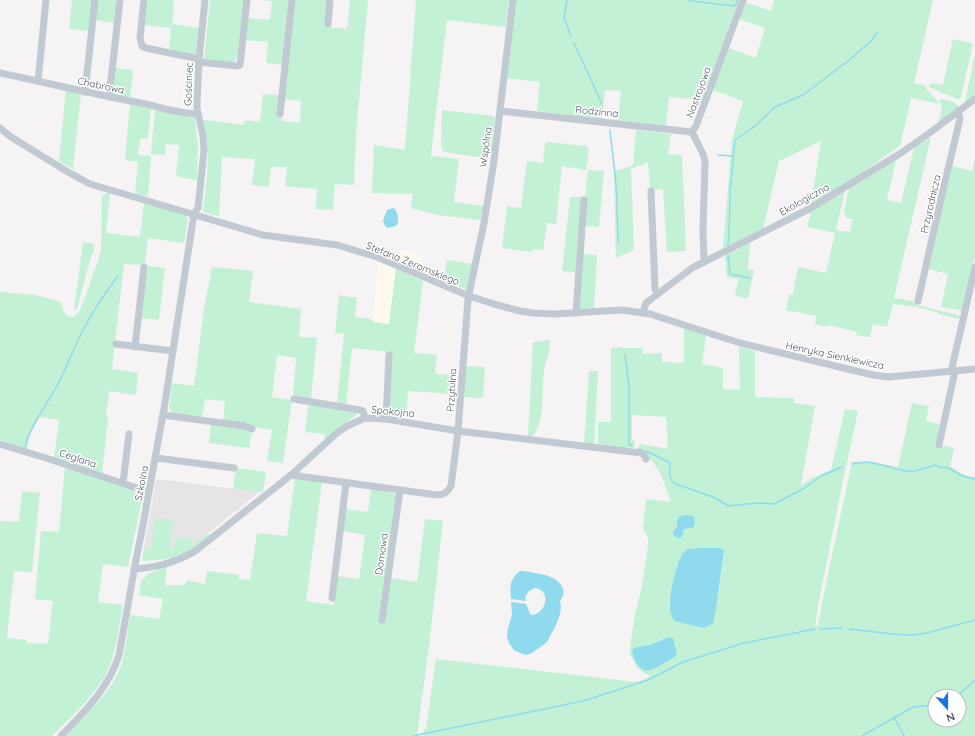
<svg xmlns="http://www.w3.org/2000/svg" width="975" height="736" viewBox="0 0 975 736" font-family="Quicksand,sans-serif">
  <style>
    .commercial { fill: #fdf9ef }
    .education { fill: #e6e4e5 }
    .green { fill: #c3f1d5; fill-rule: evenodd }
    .water { fill: #90daee }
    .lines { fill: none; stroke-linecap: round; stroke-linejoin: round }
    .stream { stroke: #90daee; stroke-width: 1.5 }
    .minor { stroke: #c1cad2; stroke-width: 7 }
    .labels { text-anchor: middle; stroke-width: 3; stroke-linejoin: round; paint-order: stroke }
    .street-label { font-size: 10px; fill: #4a5661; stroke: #fff }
  </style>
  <rect width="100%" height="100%" fill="#f5f3f3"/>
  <g class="commercial">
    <polygon points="401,249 422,255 422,270 397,260"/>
    <polygon points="378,262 396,269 389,324 374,322 371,319 373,316"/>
  </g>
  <polygon class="education" points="156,479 259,492 205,536 190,546 169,551 144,548"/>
  <g class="green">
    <polygon points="72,0 93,0 89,31 69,29"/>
    <polygon points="97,0 117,0 115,23 95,20"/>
    <polygon points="147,0 174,0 172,24 200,28 197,56 169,50 171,28 145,25"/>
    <path d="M210 0H245L241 41H239C238 49 239 58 232 64L204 60Z"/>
    <polygon points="259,0 290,0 283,65 266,63 268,42 246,40 248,18 270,20 272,1"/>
    <path d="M294 0H328L325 27 347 29 350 0H368L356 134 354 185 335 184 333 210 316 209 317 189 285 186 287 167H271L269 187 252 185 255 159 222 157 219 216 206 213 203 211C206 185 212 147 203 122L206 120 243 125 246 120 260 122 263 94 280 95 278 118 282 119 283 121 300 123 301 101 284 99Z"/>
    <polygon points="416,0 509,0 506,27 447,20 436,113 431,156 459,159 454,202 484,206 481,220 437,215 411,208 413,194 372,193 374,145 405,150"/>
    <polygon points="515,0 739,0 702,100 669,97 666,126 618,120 621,91 605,90 602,119 537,111 540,82 506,78"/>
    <polygon points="774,0 933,0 914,83 926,86 927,90 935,98 939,104 911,98 900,146 847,183 811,205 821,141 779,161 763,229 723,249 732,140 743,101 713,90 728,48 756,58 765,28 739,19 745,2 771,11"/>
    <polygon points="953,39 973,44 960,100 929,87 931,83 943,85"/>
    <polygon points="975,54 975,95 967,102 965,101"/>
    <polygon points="114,68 133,70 130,99 114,95 111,93"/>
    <polygon points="66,89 81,93 73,169 59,161"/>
    <path d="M940 99C947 100 955 101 959 107L938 123C940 116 944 108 939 100Z"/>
    <polygon points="130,104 151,109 148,137 147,139 140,139 138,155 151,156 148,197 135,193 138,162 125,160"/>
    <polygon points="155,110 181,114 195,118 198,146 197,180 176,176 179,145 166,144 165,155 151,154"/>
    <path d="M442 110 493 116 495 118 492 149C491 152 490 154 486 156 479 159 454 153 445 152L442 150 441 143Z"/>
    <polygon points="636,130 671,134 668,154 682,155 686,251 667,252 663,189 650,190 648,162 631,169 634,250 616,258 614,172 633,165"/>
    <polygon points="931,137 894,298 913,301 917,305 962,316 961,319 939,314 939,313 917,307 893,304 887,327 873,324 870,337 856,335 857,332 829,325 828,327 815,324 816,316 786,310 789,295 793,294 798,267 826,273 835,233 807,227 811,211 845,191 836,230 850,232 853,219 846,218 844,212 849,188 896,160 887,200 901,203 914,148"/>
    <polygon points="548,142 587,146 589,149 586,170 562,166 556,224 547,223 543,250 533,249 532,252 502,248 507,206 521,208 527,161 543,163 545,144"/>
    <polygon points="975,158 975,257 963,311 941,307 948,274 928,269 952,166 972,171"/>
    <polygon points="588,170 604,171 599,227 585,226 585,198"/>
    <polygon points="106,193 110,194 106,233 140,237 144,203 182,214 183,215 186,216 188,219 184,243 148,238 145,263 142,265 124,264 112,369 138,373 136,395 109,391 106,417 108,418 102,474 54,458 59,420 40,417 29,436 27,449 0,440 0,292 36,295 61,302 64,312 67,316 73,317 79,312 85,298 101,251 102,196"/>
    <polygon points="570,197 582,197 583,200 576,272 562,271"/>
    <polygon points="83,242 94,244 94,250 90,260 78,305 77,309 74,310"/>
    <polygon points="750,243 748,269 754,270 748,299 737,296 735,293 739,279 727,277 725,256"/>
    <polygon points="583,254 597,255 594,308 578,310"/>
    <polygon points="447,260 473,264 468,290 444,280"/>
    <polygon points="148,266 165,268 159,320 141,318"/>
    <polygon points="212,267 253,271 249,302 301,309 299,337 317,338 311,400 293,398 296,358 277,355 272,397 292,400 283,463 267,461 272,430 223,421 225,401 205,399 202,419 174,415 169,408 172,383 194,386 204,309"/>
    <polygon points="396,269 423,281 414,353 437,355 435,374 457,375 455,394 408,391 406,415 388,412 392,352 352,348 346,405 337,404 344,334 335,333 339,295 357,298 355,317 371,319 374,322 389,324"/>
    <path d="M684 328 706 336 702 364 723 368V390L740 389 739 347 755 351V397L794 398V403L815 406 801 485 814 477 831 470 845 409 858 411 843 481 818 606 815 626H818L824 593 852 462 868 461 898 467 912 403 929 406 926 421 941 425 936 444 954 448 950 467 967 476 975 477V736H423L424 730 426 729 436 659 636 682 643 680 651 676 642 672 636 666 630 654V647L635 614 642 586 648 545V538L643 528 646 499 671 502C665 486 661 469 648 457 645 455 641 453 637 450L640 444 668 449 666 417 632 415V439L636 443 633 448 628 447V449L600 446 598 443V422H611V348L622 347V348H643V354L662 353V362L684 363ZM698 548H720L722 549 724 553 716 609 712 623 703 628 674 621 669 605 671 591 677 565 688 549ZM669 637 674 639V643L677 653C674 660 664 662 658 667L637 647 650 645ZM935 696H959V720H935Z"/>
    <path d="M550 340C550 345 550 350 548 355 546 361 544 367 544 373 541 392 546 422 532 437L528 436 533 342 544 341Z"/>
    <polygon points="465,366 485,367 483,398 463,397"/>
    <polygon points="589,371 598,371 594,445 584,444"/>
    <polygon points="309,402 357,412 356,415 354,417 340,426 324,442 325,434 305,432"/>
    <polygon points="211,423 252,430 249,448 209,443"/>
    <path d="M65 467 134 489 133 492 143 495 128 567 103 564 98 602 123 605C119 625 117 646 110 665 100 691 72 716 52 736H0V521L19 522 22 491 40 493 32 572 14 571 7 638 27 640V643L48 644 53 601 35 599 41 531 59 532Z"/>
    <polygon points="236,468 266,472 263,492 259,492 233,489"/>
    <path d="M295 478 322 482 306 601 333 605 336 576 359 579 365 535 343 531 346 509 368 512 371 489 402 495 391 578 417 582 425 519 443 521 429 646 417 736H66C84 717 108 695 119 671 126 655 127 632 130 615L159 619 163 599 139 595 141 581 148 574 167 566 165 585H185L187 580 205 584 207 571 239 575V579L250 580 257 533 287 536Z"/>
    <path d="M155 518 173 520 170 549H174L176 537 192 539 191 546 208 533 210 536C201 543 189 553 177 557 166 560 154 560 142 561L144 548 151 549Z"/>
  </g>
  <g class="water">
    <path d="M393 208 395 209C398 214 400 221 396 226L388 228 385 226 383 221 387 210Z"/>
    <path d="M686 515 693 516C695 521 696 525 692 528L684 529 682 537 678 538 674 536 673 532 677 527C677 522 677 519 680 516Z"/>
    <path d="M698 548H720L722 549 724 551 716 609 713 623 710 625 703 628 674 621C671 616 670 611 670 606 669 594 677 557 686 550 690 548 695 549 698 548Z"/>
    <path d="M520 571H524C538 574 558 574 563 589 563 591 564 594 563 596 562 598 561 599 560 601L561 608 560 614 556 625 547 642 532 653 526 655 520 653 514 650 509 643 507 637 508 628 512 615 511 602 526 604 530 614 531 615C545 615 553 591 535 588L529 591 525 597 526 601 511 599C510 586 509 580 520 571Z"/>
    <path d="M669 637 674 639V643L677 652 676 656C668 662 655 669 646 671 638 669 632 657 632 650L637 647 650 645Z"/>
  </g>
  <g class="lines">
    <g class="stream">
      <polyline points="567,0 564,18 571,36"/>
      <polyline points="689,0 691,1 735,6 738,0"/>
      <polyline points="574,43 602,104"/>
      <polyline points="610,130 615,174 617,199 618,243"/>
      <polyline points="718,155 732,156"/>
      <polyline points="728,245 729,237 730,192 735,140 755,126 775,107 803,95 848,61 871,41 878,32"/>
      <polyline points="728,255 730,274 750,278"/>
      <polyline points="625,354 629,386 629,443 630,445 632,446"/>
      <path d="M25 447C31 423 48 404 59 382 66 368 72 353 79 338 90 316 103 295 118 276"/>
      <polyline points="639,449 653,454 670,463 670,477 672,481 676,484 713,497 729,506 756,503 774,504 803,489 821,476 842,467"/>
      <polyline points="852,464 868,462 894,468"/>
      <polyline points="949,468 962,476 975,479"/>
      <polyline points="896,469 907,471 913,471"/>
      <polyline points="915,471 936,465 939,467 948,468"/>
      <polyline points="820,629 842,628"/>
      <polyline points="849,629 892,634 912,635 927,633 975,620"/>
      <polyline points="957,696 975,680"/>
      <polyline points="894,717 904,736"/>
      <polyline points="413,736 583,701 648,680 683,662 744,643 815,629"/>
      <polyline points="862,736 913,707 935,705"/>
    </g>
    <g class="minor">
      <polyline points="144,0 140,38 142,46 146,48 199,59"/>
      <polyline points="328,24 330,0"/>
      <polyline points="199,62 237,66 240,65 247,0"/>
      <path d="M0 73C47 83 94 94 141 103 160 107 179 114 198 114"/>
      <polyline points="38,81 46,0"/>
      <polyline points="85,92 95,0"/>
      <polyline points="109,97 120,0"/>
      <polyline points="500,111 692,132"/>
      <polyline points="280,114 292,0"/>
      <polyline points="0,128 11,137 68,172 90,184 263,235 337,245 377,257 469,296 494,304 520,311 533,313 554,314 622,310 650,314 740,343 873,375 889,377 975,369"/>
      <polyline points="692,132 696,126 743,0"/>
      <polyline points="692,132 703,154 705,161 703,230 704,262"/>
      <polyline points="651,191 655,289 657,294"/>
      <polyline points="918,301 944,186 960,119 958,111"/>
      <polyline points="643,312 646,303 692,268 809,209 901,153 924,137 975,99"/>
      <polyline points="576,313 584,200"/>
      <polyline points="116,344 173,351"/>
      <polyline points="135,347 144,267"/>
      <polyline points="951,372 975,267"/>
      <polyline points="294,399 360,410 363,411 365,418"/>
      <polyline points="163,415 244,426 252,429"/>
      <polyline points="386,419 389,355"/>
      <polyline points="0,444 46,458 149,492"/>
      <polyline points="939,445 955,371"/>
      <polyline points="156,458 234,468"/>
      <path d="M291 475 437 495C443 495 448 492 451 486L458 431 468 299 484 223 494 161 513 0"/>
      <polyline points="123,483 129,434"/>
      <path d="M134 569C154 568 176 562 194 552L291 475 338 432 347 426 365 418 386 419 458 431 641 453 644 455 646 459"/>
      <polyline points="332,598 346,483"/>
      <polyline points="382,620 400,490"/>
      <path d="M61 736C84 712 109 688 119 655L136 560 142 530 164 409 194 214 198 208 204 150 203 136 197 109V104L199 59 205 0"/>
    </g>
  </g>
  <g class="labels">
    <g class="street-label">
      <text transform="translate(188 84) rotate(-88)" y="4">Gościniec</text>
      <text transform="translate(101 85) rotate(12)" y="4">Chabrowa</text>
      <text transform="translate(698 92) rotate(-70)" y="4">Nastrojowa</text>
      <text transform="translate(597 111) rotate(6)" y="4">Rodzinna</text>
      <text transform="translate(485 147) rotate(-82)" y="4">Wspólna</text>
      <text transform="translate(804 199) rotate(-29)" y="4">Ekologiczna</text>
      <text transform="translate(930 204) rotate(-77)" y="4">Przyrodnicza</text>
      <text transform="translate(413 263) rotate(22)" y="4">Stefana Żeromskiego</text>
      <text transform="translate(835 355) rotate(12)" y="4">Henryka Sienkiewicza</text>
      <text transform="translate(451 390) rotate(-86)" y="4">Przytulna</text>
      <text transform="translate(393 411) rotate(6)" y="4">Spokojna</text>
      <text transform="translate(78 458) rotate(18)" y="4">Ceglana</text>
      <text transform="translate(141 483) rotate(-79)" y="4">Szkolna</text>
      <text transform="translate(381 554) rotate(-82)" y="4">Domowa</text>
    </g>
  </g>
  <g transform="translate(947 708) rotate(159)"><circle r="19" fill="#ffffff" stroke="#b7bbc0"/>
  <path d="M0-3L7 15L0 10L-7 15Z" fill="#1a73e8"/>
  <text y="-6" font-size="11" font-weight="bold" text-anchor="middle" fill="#4a5661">N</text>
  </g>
</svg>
